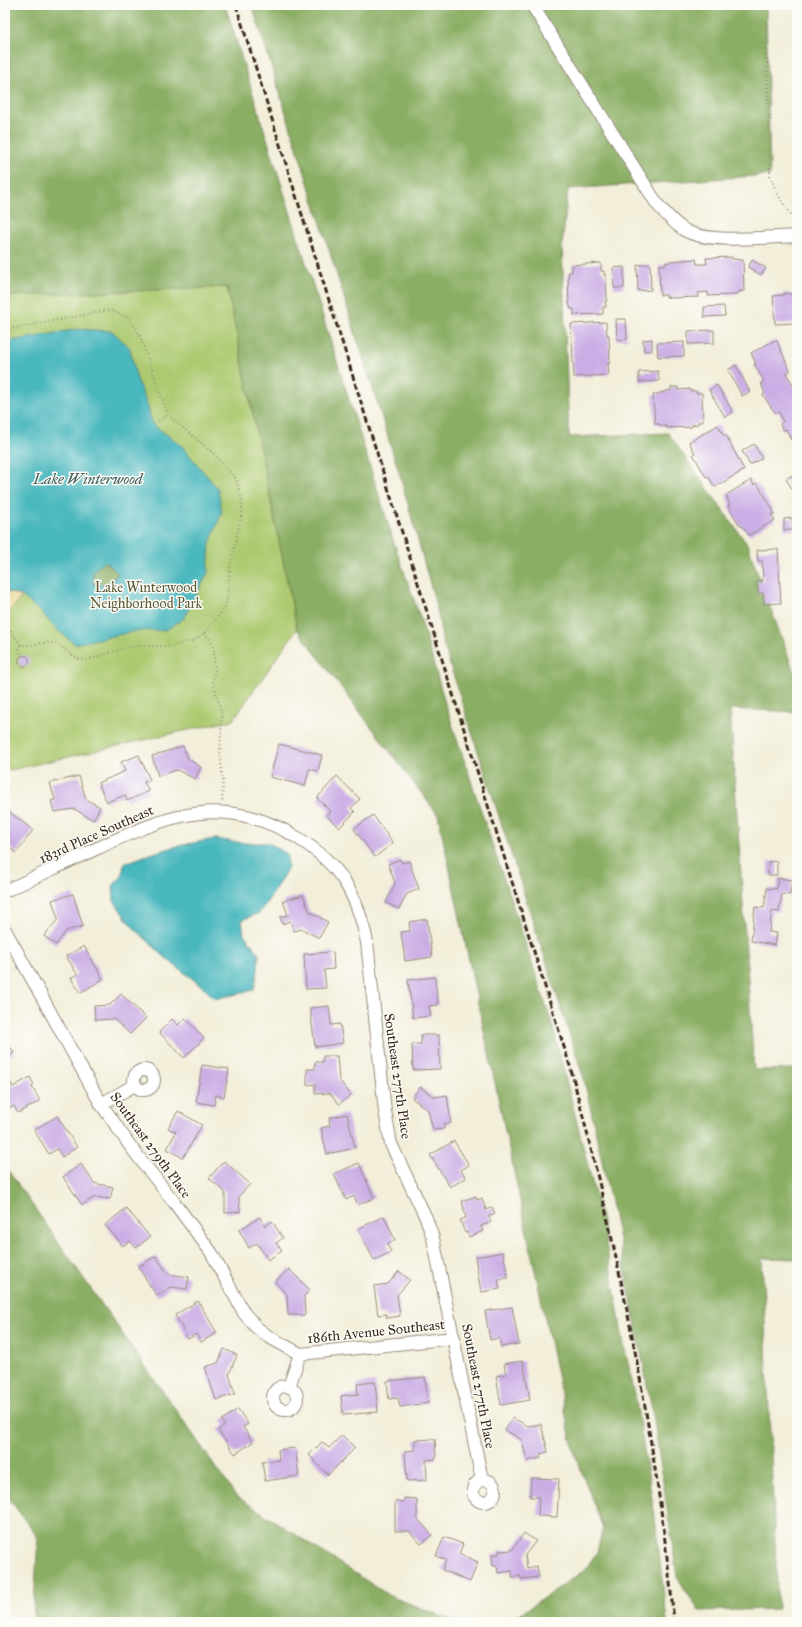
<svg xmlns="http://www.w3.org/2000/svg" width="802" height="1627" viewBox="0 0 802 1627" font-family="'IM FELL Great Primer',serif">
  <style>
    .green { fill: #adca71; stroke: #747a48 }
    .forest { fill: #8aae63; stroke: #626c40 }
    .sand { fill: #eeda9e; stroke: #94825e }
    .water { fill: #48b7be; stroke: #42706e; fill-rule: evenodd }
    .building { fill: #caade5 }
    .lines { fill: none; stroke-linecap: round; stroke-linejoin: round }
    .minor-casing { stroke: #968c7c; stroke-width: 14 }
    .path { stroke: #968c7c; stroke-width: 2; stroke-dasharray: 1 3; stroke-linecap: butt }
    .minor { stroke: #fff; stroke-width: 12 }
    .rail { stroke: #3b2a1e; stroke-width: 3; stroke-dasharray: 6 3; stroke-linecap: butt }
    .labels { text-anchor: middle; stroke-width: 3; stroke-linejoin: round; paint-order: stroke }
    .park-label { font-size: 14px; fill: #5d5a37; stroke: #fdfcf7 }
    .street-label { font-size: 14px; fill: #3b2a1e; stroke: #fdfcf7 }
    .water-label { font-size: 15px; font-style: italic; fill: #40625e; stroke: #fdfcf7 }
  </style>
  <rect width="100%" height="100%" fill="#fdfcf7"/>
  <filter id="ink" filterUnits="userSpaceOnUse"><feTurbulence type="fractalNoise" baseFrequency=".025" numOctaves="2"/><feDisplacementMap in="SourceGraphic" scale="8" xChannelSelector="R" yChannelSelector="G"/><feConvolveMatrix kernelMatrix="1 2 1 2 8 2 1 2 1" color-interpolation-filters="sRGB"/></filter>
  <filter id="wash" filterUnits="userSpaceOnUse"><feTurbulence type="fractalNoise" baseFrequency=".012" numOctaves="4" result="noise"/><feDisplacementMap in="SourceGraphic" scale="16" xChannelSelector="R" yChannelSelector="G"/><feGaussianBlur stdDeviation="0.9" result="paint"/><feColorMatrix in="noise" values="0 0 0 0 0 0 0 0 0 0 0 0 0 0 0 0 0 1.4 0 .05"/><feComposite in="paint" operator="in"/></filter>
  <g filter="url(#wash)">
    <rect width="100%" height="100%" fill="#f2eed9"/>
    <polygon class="green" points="227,287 297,629 233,720 10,770 5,766 5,296"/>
    <g class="forest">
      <polygon points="5,5 225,5 395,546 421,620 445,703 551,1020 603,1225 623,1340 635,1395 655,1517 667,1622 508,1622 585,1570 597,1552 603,1528 573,1449 438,815 297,629 227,287 5,296"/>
      <polygon points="252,5 766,5 770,175 568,189 562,246 569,437 668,433 747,544 797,680 797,712 730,709 754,1070 794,1069 797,1106 797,1259 762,1258 778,1609 699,1611 677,1577 654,1420 619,1239 584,1079 443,643 437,609 399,472"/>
      <polygon points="104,561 118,573 109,585 92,584 93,572"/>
      <polygon points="5,1166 236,1496 390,1596 457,1622 33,1622 38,1538 5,1493"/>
    </g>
    <polygon class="sand" points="5,591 22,596 8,614 5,613"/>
    <g class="water">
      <path d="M78 329 112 331 130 348 136 376 148 407 152 424 180 444 218 489 222 512 210 543 208 573 184 618 166 630 136 631 75 644 57 630 42 613 22 596 5 591V342ZM104 561 118 573 109 585 93 584V572Z"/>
      <path d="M215 839 243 843H269L287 854 288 868 267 902 259 913 242 920 244 934 259 954 258 970 254 990 215 999 203 987 168 960 130 924 114 901 113 886 122 876 124 864C154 851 183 844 215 839Z"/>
    </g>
    <g id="blocks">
      <g class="building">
        <polygon points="732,257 732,259 743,260 744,291 739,291 739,293 732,295 708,296 708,292 698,293 699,297 673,298 666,297 666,295 660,295 659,265 665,265 665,263 670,262 670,261 696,259 697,264 707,264 706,258"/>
        <polygon points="752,260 766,268 761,275 748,267"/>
        <polygon points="601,263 601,271 604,271 604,275 606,275 607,301 605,301 606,307 603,307 603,314 574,315 574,309 571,309 569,303 568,277 569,272 572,272 572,265"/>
        <polygon points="650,264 651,290 638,291 637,265"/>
        <polygon points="624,267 624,288 614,288 613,268"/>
        <polygon points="784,293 797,295 797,323 775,324 773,296 784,295"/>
        <polygon points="724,306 725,316 704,317 704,307"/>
        <polygon points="616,319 626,319 627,339 617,340"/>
        <polygon points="606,322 607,335 609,335 610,363 608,363 609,375 574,377 571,324"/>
        <polygon points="714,330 714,343 688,344 688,331"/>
        <polygon points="652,339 652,351 644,351 643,340"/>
        <polygon points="773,341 777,341 790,371 786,373 797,391 797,437 791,440 786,429 783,430 780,424 783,422 779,412 776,413 773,410 763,395 765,394 761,383 764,381 754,364 756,364 751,353"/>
        <polygon points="684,342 684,356 658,357 657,343"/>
        <polygon points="736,365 750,392 742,396 728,370"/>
        <polygon points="658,371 659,381 639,382 639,372"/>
        <polygon points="717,385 733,412 725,417 709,390"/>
        <polygon points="671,387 678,387 678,390 690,389 690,391 696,391 696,393 702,393 703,422 698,422 698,424 692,425 692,427 666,428 666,426 660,426 660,424 655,424 653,395 671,390"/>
        <polygon points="718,425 724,436 726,435 744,470 715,487 708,476 706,477 693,454 695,453 689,442"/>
        <polygon points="754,444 762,458 750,465 742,451"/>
        <polygon points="794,474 797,478 796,495 786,479"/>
        <polygon points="751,480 754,485 756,483 760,488 772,508 774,514 771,515 775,520 749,535 741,525 740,526 728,506 730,505 726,495"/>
        <polygon points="792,518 793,530 784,530 784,519"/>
        <polygon points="778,549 781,603 764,604 763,593 758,593 757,581 763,581 762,561 758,561 757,550"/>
        <circle cx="24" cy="661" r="5.5"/>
        <polygon points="279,744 322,755 318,771 309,769 305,786 270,777"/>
        <polygon points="183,746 188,759 201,767 195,779 177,770 158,776 152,756"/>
        <polygon points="139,755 150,780 144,782 149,791 127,801 125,795 107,802 98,783 125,771 121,762"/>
        <polygon points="79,776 86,799 100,807 93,820 74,809 54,812 51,801 55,800 50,783"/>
        <polygon points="337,776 360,799 351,808 355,812 339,828 326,815 330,811 317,798"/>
        <polygon points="5,809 33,830 16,853 5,844"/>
        <polygon points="373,815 393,843 375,857 354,829"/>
        <polygon points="400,859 402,863 409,861 419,889 407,894 399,909 386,903 395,883 388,864"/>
        <polygon points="777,861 777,875 768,875 768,862"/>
        <polygon points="778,878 792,880 790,895 782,894 779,912 772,911 769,932 777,933 775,945 751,941 755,907 764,908 767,888 777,889"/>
        <polygon points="73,894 83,926 66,931 56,945 44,936 58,919 52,900"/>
        <polygon points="303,895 309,911 328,922 319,938 302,929 294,931 290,921 282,924 280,917 288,915 283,901"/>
        <polygon points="427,919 432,957 405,961 401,932 410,931 409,922"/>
        <polygon points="84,946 103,979 80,993 71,978 77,974 66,956"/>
        <polygon points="333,952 334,969 324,970 326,988 306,989 304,954"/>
        <polygon points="435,977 438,1005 429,1006 431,1016 413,1018 408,980"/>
        <polygon points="121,994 146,1018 130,1034 114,1019 95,1020 94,1006 110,1005"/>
        <polygon points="329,1006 331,1025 340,1024 343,1043 315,1047 310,1008"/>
        <polygon points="185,1018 204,1038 184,1058 159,1032 172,1019 178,1025"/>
        <polygon points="421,1035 439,1035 440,1069 413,1070 412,1044 421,1044"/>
        <polygon points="8,1043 14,1053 5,1058 5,1045"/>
        <polygon points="323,1056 337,1056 339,1080 351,1095 339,1104 330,1093 315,1094 315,1084 307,1085 307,1069 315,1069 315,1062 323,1062"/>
        <polygon points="202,1065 229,1069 224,1097 216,1095 214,1105 196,1102"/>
        <polygon points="30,1077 34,1085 32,1087 40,1101 18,1113 14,1106 6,1110 5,1081 9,1079 13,1087"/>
        <polygon points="420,1087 434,1097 447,1095 451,1123 444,1124 444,1129 433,1130 428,1110 412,1098"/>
        <polygon points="178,1111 202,1125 183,1158 167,1149 176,1132 168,1128"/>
        <polygon points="347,1114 355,1148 327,1154 321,1128 330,1126 329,1118"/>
        <polygon points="57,1116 77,1147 62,1157 57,1149 49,1154 34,1130"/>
        <polygon points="454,1141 469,1165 461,1170 466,1178 450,1187 430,1155"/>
        <polygon points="224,1161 250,1184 239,1196 240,1212 225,1213 225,1192 209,1178"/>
        <polygon points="359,1163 374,1198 358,1205 354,1196 346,1200 334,1174"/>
        <polygon points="81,1164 94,1183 113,1187 110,1199 95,1197 82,1205 63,1177"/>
        <polygon points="476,1196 477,1200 482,1198 486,1210 492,1207 495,1213 489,1216 491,1222 481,1226 483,1231 469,1237 467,1232 465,1233 460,1220 466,1218 462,1201"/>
        <polygon points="126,1208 150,1237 136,1248 130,1241 123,1246 105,1225"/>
        <polygon points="384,1216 395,1240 387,1244 391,1252 374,1260 358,1229"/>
        <polygon points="260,1217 265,1226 272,1221 283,1238 276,1243 282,1251 268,1260 257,1243 249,1248 239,1230"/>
        <polygon points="503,1252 508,1278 498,1280 500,1289 481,1292 475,1257"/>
        <polygon points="156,1256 168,1274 189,1277 187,1289 171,1287 157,1296 138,1267"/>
        <polygon points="289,1269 310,1290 304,1296 305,1315 288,1315 287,1295 275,1282"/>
        <polygon points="399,1271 410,1280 397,1295 400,1316 387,1318 386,1314 378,1315 374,1286 388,1284"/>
        <polygon points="198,1301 217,1333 201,1342 196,1334 188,1339 175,1315"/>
        <polygon points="512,1307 519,1344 501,1347 499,1338 490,1340 485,1311"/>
        <polygon points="224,1349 237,1355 229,1374 235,1394 216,1400 205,1367 218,1363"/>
        <polygon points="523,1361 530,1400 501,1405 496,1376 506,1374 504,1364"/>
        <polygon points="425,1377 428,1403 400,1407 398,1398 389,1399 387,1381"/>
        <polygon points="375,1382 378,1412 343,1415 341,1396 358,1394 357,1384"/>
        <polygon points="238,1409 248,1424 243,1427 253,1442 235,1454 218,1430 225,1425 222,1420"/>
        <polygon points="513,1418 528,1426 541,1424 548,1452 540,1454 541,1458 527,1461 522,1440 505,1430"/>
        <polygon points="342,1435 355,1448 328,1475 309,1455 322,1442 329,1448"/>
        <polygon points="435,1439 436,1459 426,1460 427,1480 407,1481 405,1451 415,1450 415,1440"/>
        <polygon points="295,1448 299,1476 265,1481 262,1462 279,1460 278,1450"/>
        <polygon points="531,1478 559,1479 557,1517 538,1516 539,1497 530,1497"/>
        <polygon points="404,1498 417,1499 417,1518 432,1535 421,1544 409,1531 395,1531 395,1501 404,1502"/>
        <polygon points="524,1533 536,1541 525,1555 527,1568 537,1566 539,1577 521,1579 520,1576 512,1577 512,1571 498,1573 497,1566 493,1566 492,1555 499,1554 499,1551 512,1550"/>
        <polygon points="444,1537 463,1544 459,1554 478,1562 470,1582 442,1570 446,1560 436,1556"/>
      </g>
    </g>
  </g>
  <g filter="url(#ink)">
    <use href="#blocks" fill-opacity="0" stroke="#968c7c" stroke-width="1"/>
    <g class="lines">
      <g class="minor-casing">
        <g id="minor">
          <path d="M532 5 657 204C666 214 674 224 686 231 711 244 768 237 797 236"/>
          <path d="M5 891C36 877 67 862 98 848 170 814 224 793 298 838 341 865 357 894 367 942L385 1111 391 1144 426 1218 433 1238 482 1480"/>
          <polyline points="5,930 101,1104 133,1150 174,1202 211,1252 244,1313 256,1327 269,1337 300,1354"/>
          <circle cx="144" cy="1080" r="10"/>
          <polyline points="101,1104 135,1085"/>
          <polyline points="300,1354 454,1338"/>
          <circle cx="285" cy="1398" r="12"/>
          <polyline points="289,1387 300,1354"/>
          <circle cx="484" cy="1491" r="11"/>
        </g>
      </g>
      <g class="path">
        <path d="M766 23 770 175C776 193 784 207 797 221"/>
        <polyline points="5,330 110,310 129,318 138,331 168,415 213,453 236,479 242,501 242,512 230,568 227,600 224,608 212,625 200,637 192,641 173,646 132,646 87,660 78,659 56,644 50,642 29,645 21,645 5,623"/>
        <polyline points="158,421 168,415"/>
        <polyline points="204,633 210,639 214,650 215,670 213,683 222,714 220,754 223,782 222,801"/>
        <polyline points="21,645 19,648 21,657"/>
      </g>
      <use href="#minor" class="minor"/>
      <path class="rail" d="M236 5 570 1066C618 1249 656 1434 674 1622"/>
    </g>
  </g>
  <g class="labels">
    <g class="park-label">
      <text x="146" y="592">Lake Winterwood<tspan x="146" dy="16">Neighborhood Park</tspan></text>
    </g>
    <g class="street-label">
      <text transform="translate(96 834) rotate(-24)" y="5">183rd Place Southeast</text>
      <text transform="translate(398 1076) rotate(82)" y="5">Southeast 277th Place</text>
      <text transform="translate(151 1145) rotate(54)" y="5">Southeast 279th Place</text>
      <text transform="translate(376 1331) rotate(-6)" y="5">186th Avenue Southeast</text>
      <text transform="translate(479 1386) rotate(79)" y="5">Southeast 277th Place</text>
    </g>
    <g class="water-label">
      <text x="88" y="484">Lake Winterwood</text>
    </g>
  </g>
  <rect width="802" height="1627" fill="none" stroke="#fdfcf7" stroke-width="20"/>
</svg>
